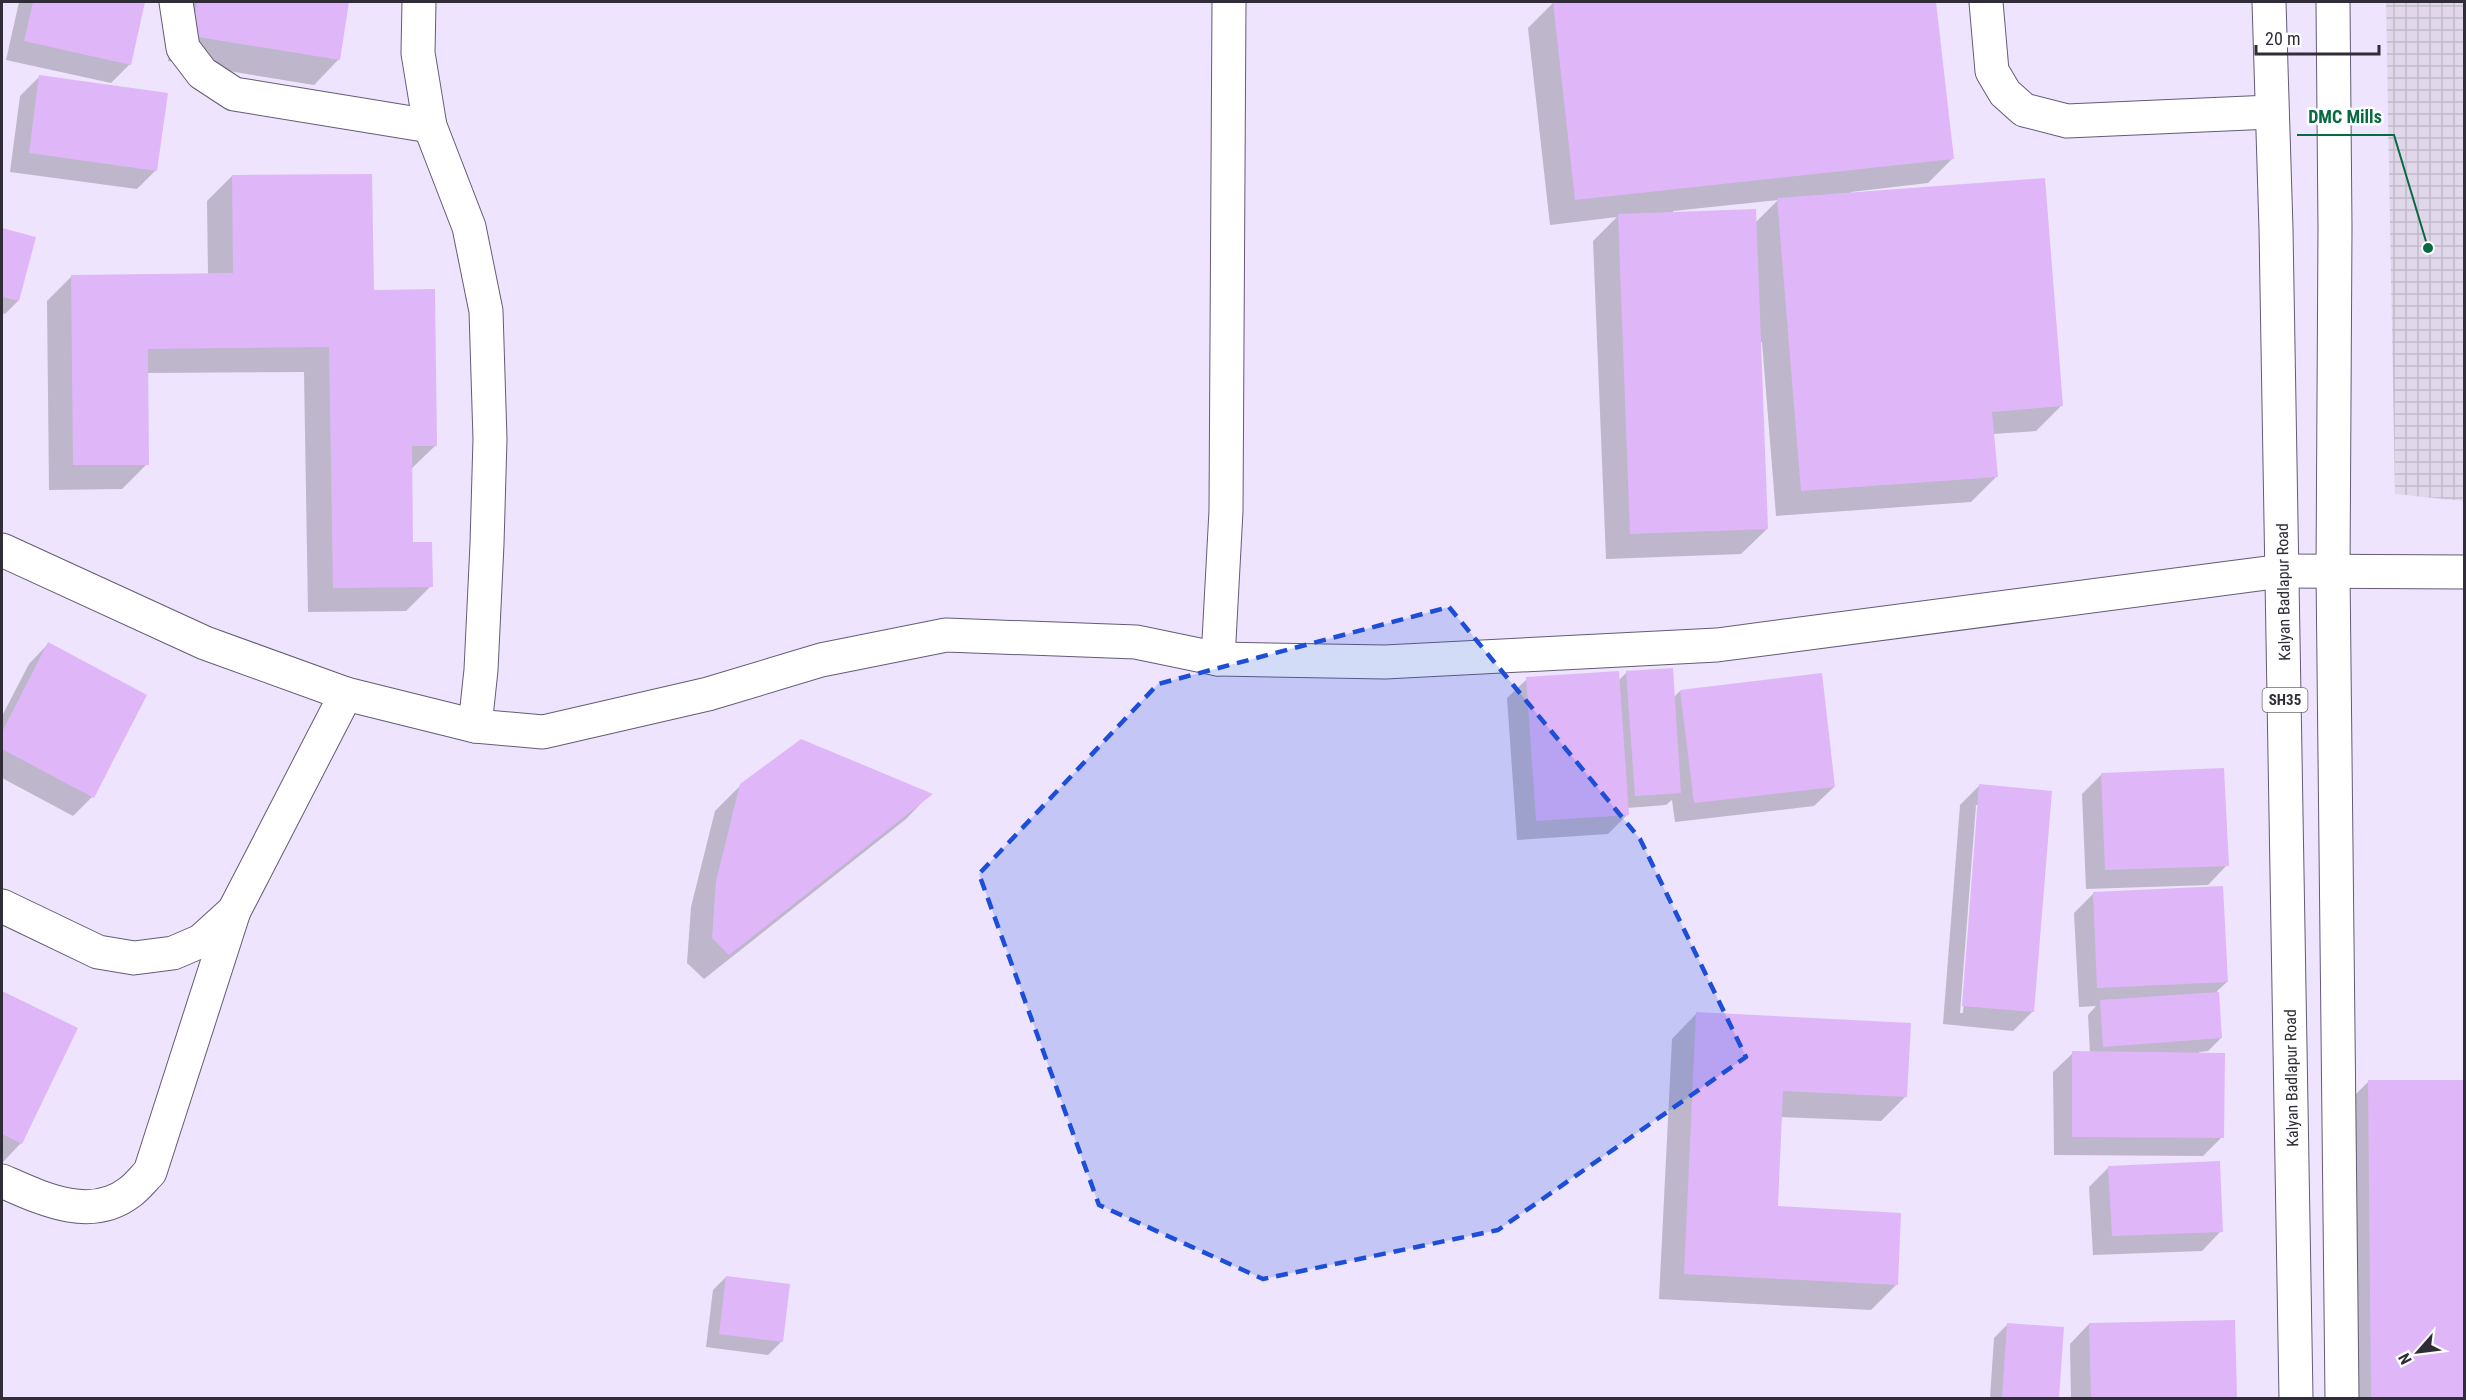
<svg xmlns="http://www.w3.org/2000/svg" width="2466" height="1400" viewBox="0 0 2466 1400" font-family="'Roboto Condensed',sans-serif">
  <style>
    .industrial { fill: url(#industrial-grid) }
    .shadow { fill: #0003; fill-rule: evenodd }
    .building { fill: #dfb7f9 }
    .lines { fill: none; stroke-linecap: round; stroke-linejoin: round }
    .minor-casing { stroke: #655b75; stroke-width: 35 }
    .major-casing { stroke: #655b75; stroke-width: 35 }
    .minor { stroke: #fff; stroke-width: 33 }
    .major { stroke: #fff; stroke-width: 33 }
    .marked { fill: #1d4ed8; fill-opacity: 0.2; stroke: #1d4ed8; stroke-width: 4.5; stroke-dasharray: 12 8; stroke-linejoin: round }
    .labels { text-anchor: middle; stroke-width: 5; stroke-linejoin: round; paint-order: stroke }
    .shield { fill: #fff; stroke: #6f6c74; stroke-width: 1.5 }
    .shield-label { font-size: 15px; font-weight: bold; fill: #312d38 }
    .street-label { font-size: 16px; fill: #312d38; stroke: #fff }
    .leader { fill: none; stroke: #066b40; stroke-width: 2 }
    .callout-dot { fill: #066b40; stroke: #fff; stroke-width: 2 }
    .callout-label { font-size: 18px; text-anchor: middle; font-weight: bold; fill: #066b40; stroke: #fff; stroke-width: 5; stroke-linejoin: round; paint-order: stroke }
  </style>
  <defs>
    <pattern id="industrial-grid" width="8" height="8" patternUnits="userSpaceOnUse" patternTransform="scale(1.5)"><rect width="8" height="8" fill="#e1d7eb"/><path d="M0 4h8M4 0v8" fill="none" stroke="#c2b9ca"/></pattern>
  </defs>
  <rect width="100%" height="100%" fill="#eee4fd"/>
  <polygon class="industrial" points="2386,2 2464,2 2464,501 2395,494"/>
  <g class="shadow">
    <polygon points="19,2 143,2 130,64 111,83 6,60"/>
    <polygon points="177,2 348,2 339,59 314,85 168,61"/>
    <path d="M1566 2H1935L1953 158 1928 183 1851 192V194L2061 406 2036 431 1993 434 1996 477 1971 502 1776 516 1762 342H1759L1767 529 1741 554 1606 559 1593 241 1617 217 1550 225 1528 28 1553 3ZM1778 200 1755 223 1673 214V211Z"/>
    <polygon points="40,76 156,170 137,189 10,172 20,96"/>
    <polygon points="232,176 372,292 436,445 410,470 411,543 431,586 406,611 308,612 304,372 146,373 147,464 122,489 49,490 47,301 72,276 208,275 207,201"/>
    <polygon points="2,229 34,238 18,301 5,314 2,313"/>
    <polygon points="48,644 92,797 73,816 2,778 2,716 29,664"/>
    <polygon points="1627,672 1673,698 1680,691 1834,787 1814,806 1675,822 1672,800 1666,805 1627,808 1627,815 1608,834 1517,840 1507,698 1527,679 1618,681"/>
    <polygon points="2101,775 2227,865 2208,885 2086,889 2082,794"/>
    <polygon points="741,785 930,794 906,819 704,979 687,963 691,907 715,811"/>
    <path d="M1979 786 2033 1011 2013 1031 1943 1024 1960 805ZM1976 805H1979L1963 1013H1960Z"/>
    <polygon points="2093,894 2227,982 2217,991 2221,1038 2208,1051 2199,1052 2222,1137 2203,1156 2054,1155 2053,1072 2073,1053 2090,1053 2088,1015 2096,1006 2079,1007 2074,913"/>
    <polygon points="2,992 76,1028 21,1143 2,1163"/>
    <polygon points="1697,1013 1906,1096 1881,1121 1780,1117 1776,1208 1897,1284 1871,1310 1659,1299 1672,1039"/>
    <polygon points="2464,1081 2464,1398 2346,1398 2343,1107 2368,1082"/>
    <polygon points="2109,1167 2221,1231 2202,1251 2093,1255 2089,1187"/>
    <polygon points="726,1277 781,1342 768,1355 706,1347 713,1290"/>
    <polygon points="2233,1321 2235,1398 2071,1398 2070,1344 2089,1324"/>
    <polygon points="2007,1325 2062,1329 2058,1398 1990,1398 1994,1338"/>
  </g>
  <g class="building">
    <polygon points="33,2 145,2 131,65 24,41"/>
    <polygon points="197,2 349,2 340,60 192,36"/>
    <polygon points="1553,2 1936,2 1954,159 1575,200"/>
    <polygon points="39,75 168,93 157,171 29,153"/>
    <polygon points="372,174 374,290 435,289 437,446 412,446 413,542 432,542 433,587 333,588 329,347 148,349 149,465 73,465 71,275 233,273 232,175"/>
    <polygon points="2045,178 2063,406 1992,412 1998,477 1801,491 1777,198"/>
    <polygon points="1756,209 1768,529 1630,534 1618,214"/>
    <polygon points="2,228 36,237 19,301 2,297"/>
    <polygon points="48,642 147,695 94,798 2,749 2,732"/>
    <polygon points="1673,668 1681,793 1635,796 1626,671"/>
    <polygon points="1619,671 1629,815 1536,821 1526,677"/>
    <polygon points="1822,673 1835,787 1694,803 1680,690"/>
    <polygon points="801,739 933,794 729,955 712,938 716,881 740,784"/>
    <polygon points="2224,768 2229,866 2105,870 2101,773"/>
    <polygon points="1979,784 2052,791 2034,1012 1962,1006"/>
    <polygon points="2223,886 2228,982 2097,988 2093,892"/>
    <polygon points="2,991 78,1028 22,1144 2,1134"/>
    <polygon points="2219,992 2222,1038 2103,1047 2100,1000"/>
    <polygon points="1696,1012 1911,1023 1907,1097 1783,1091 1778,1206 1901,1213 1898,1285 1684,1274"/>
    <polygon points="2072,1051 2225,1053 2224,1138 2072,1137"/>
    <polygon points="2368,1080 2464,1080 2464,1398 2371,1398"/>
    <polygon points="2220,1161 2223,1232 2112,1236 2108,1166"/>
    <polygon points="726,1276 790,1284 783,1342 719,1334"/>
    <polygon points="2235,1320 2237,1398 2091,1398 2089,1323"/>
    <polygon points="2007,1323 2064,1327 2059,1398 2002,1398"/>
  </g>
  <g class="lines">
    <g class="minor-casing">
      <g id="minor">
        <polyline points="176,2 183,48 202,73 234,94 430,126"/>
        <polyline points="419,2 418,53 430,126 469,227 486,311 490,439 487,544 481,670 475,726"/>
        <polyline points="1986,2 1992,71 2005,93 2024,110 2067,121 2271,112"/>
        <polyline points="2,550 205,643 346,694 475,726 543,732 708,694 821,660 946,635 1136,642 1218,659 1385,662 1717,645 2282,571 2464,572"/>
        <polyline points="1218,659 1226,511 1229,2"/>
        <polyline points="2,906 98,952 134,958 173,953 201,941 234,911 346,694"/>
        <path d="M2 1181C41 1198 90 1223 130 1192 137 1187 144 1178 150 1172L234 911"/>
      </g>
    </g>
    <g class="major-casing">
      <g id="major">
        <polyline points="2269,2 2276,229 2296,1398"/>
        <polyline points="2333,2 2335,228 2333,572 2342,1398"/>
      </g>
    </g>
    <use href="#minor" class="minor"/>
    <use href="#major" class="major"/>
  </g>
  <path class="marked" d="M1449 607 1640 839 1746 1057 1498 1230 1263 1279 1099 1205 979 874 1158 684Z"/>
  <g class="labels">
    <rect class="shield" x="2262.5" y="688" width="45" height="24" rx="4.5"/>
    <g class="shield-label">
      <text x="2285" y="705">SH35</text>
    </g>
    <g class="street-label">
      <text transform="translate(2283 592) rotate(-91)" y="6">Kalyan Badlapur Road</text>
      <text transform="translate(2291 1078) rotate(-91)" y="6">Kalyan Badlapur Road</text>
    </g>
  </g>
  <path class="leader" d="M2428 248L2394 135H2297"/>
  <circle class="callout-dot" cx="2428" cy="248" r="6"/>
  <g class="callout-label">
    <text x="2345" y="123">DMC Mills</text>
  </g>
  <rect width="2466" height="1400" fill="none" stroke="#312d38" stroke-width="6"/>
  <g transform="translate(2418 1352) rotate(242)" stroke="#ffffff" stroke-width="4.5" paint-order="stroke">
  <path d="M0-4.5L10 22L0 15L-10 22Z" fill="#312d38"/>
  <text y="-9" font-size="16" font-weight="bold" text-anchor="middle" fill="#312d38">N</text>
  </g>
  <path d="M2256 45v9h123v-9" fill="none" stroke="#312d38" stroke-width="3"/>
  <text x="2265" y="45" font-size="18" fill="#312d38" stroke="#ffffff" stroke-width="4.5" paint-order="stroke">20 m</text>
</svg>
